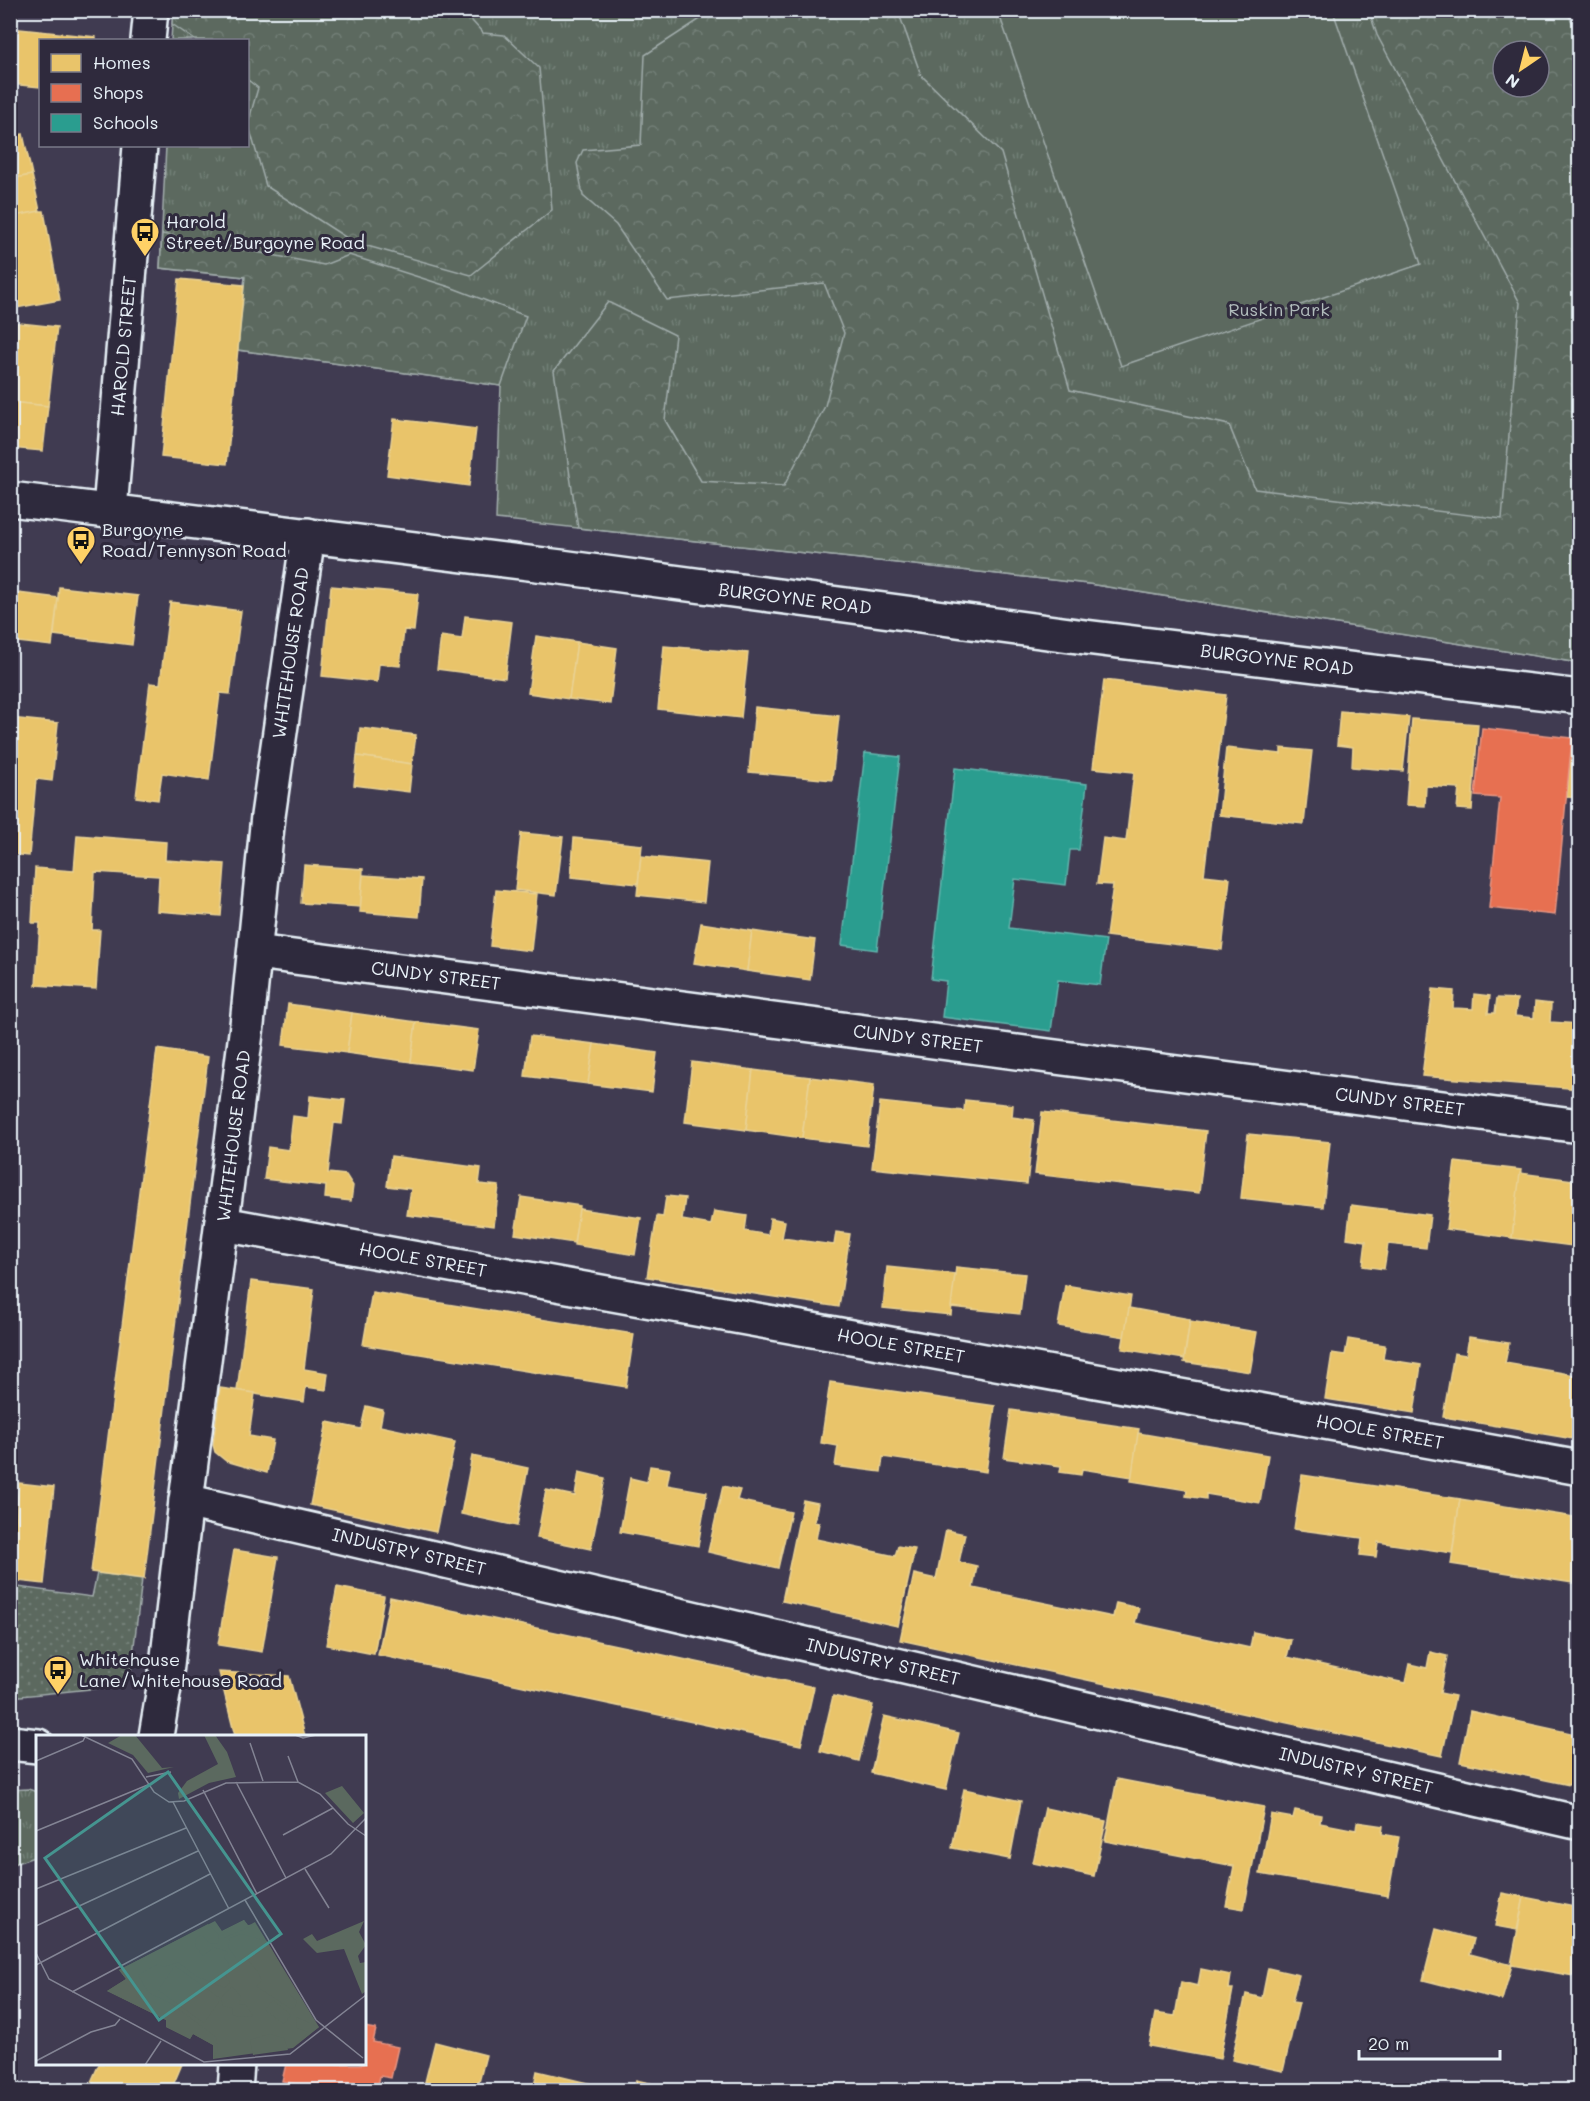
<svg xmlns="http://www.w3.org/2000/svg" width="1590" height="2101" viewBox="0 0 1590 2101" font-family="Mali,sans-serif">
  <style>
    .grass { fill: url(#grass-tufts); stroke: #a2adac; stroke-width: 1.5; fill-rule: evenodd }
    .forest { fill: url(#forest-crowns); stroke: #a2adac; stroke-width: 1.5; fill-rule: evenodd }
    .garden { fill: url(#garden-dots); stroke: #a2adac; stroke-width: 1.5 }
    .pitch { fill: #5b695f; stroke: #a2adac; stroke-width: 1.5 }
    .homes { fill: #e9c46a; stroke: #e9d295; stroke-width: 1.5 }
    .shops { fill: #e76f51; stroke: #e79683; stroke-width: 1.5 }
    .schools { fill: #2a9d8f; stroke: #63b6ae; stroke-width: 1.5 }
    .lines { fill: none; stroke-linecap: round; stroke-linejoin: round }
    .minor-casing { stroke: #e8f1f8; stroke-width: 38 }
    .minor { stroke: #2f2a3d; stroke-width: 33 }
    .labels { text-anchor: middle; stroke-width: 6; stroke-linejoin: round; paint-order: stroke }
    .poi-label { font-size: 18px; fill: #e8f1f8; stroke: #2f2a3d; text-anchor: start }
    .park-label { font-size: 18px; fill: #b0bbbb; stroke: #2f2a3d }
    .street-label { font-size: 18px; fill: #e8f1f8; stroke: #2f2a3d }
    .inset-road { fill: none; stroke: #838494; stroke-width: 1.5 }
    .view { fill: #459590; fill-opacity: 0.15; stroke: #459590; stroke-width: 3 }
    .inset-edge { fill: none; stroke: #e8f1f8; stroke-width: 3 }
  </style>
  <defs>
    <pattern id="grass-tufts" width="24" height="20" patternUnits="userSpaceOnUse" patternTransform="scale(1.5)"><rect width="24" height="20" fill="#5b695f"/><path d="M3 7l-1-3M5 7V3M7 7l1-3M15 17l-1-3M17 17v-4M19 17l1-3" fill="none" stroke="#737f77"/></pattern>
    <pattern id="forest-crowns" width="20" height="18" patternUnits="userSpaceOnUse" patternTransform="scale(1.5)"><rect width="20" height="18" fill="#5b695f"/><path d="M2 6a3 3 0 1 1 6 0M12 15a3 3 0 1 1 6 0" fill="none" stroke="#737f77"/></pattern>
    <pattern id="garden-dots" width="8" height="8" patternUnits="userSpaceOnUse" patternTransform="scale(1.5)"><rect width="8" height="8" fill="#5b695f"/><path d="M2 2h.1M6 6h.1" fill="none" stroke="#737f77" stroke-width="1.8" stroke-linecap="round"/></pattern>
  </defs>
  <rect width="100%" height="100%" fill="#403b51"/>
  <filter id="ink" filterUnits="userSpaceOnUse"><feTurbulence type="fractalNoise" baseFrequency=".0167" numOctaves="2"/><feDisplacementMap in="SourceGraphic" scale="12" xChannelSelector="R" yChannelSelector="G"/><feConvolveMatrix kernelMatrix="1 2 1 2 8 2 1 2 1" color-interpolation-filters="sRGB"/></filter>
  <g filter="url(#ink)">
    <g class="grass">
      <path d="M173 11H1566L1580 35 1579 663 1089 584 496 519 501 386 238 350 245 277 160 268 166 146H248V40H171ZM1503 51H1539V87H1503Z"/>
      <polygon points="28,1789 37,1792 37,1856 11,1865 11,1790"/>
    </g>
    <g class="forest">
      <polygon points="173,10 463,11 483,33 504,35 539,68 552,210 471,275 353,242 266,186 248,123 258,88 248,80 248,40 195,40 172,24"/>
      <path d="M714 10 898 11 921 75 1001 153 1070 390 1229 425 1255 489 1502 519 1520 303 1377 35 1369 11H1566L1580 35 1579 663 1089 584 578 528 554 371 608 302 675 335 665 420 701 481 784 486 825 406 844 333 824 283 667 300 616 225 583 196 577 163 583 150 641 145 645 55ZM1503 51H1539V87H1503Z"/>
      <polygon points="162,234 324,265 349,255 450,287 526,316 501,386 238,350 245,277 160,268"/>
    </g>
    <polygon class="garden" points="97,1573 142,1579 131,1671 120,1686 11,1697 11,1586 92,1597"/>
    <polygon class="pitch" points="998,11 1333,11 1421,264 1121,366"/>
    <g class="homes">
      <polygon points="10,28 96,37 96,40 40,40 40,87 10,84"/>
      <polygon points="23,134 32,175 10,179 10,137"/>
      <polygon points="32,175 40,211 10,217 10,179"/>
      <polygon points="40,211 44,211 60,300 10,309 10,217"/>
      <polygon points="179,279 244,285 227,464 161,457"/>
      <polygon points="10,322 57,327 48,406 10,402"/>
      <polygon points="10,402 48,406 43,451 10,448"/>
      <polygon points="394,419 476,429 469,486 387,475"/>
      <polygon points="331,586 418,594 414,631 404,630 400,666 379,664 377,682 322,676"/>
      <polygon points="59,587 138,596 132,645 54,635"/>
      <polygon points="10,592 58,598 52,646 10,641"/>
      <polygon points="170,602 241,611 230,694 220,693 209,780 162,773 158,800 136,797 150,683 160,684"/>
      <polygon points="465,616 512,622 505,678 437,669 441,636 462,639"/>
      <polygon points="536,636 577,642 569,699 528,693"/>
      <polygon points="577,642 617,648 610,704 569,699"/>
      <polygon points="664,646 748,653 741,718 658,709"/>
      <polygon points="1104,680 1226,695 1204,875 1230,878 1222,950 1106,936 1113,885 1097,884 1103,838 1126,841 1134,772 1093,768"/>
      <polygon points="755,707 839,716 832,780 749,772"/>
      <polygon points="1340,711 1409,717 1403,771 1352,767 1353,747 1337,745"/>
      <polygon points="10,718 58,723 52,781 36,779 29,856 10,854"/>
      <polygon points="1412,719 1478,724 1472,810 1457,809 1459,788 1426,786 1425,806 1406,805"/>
      <polygon points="360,728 416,735 412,764 357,756"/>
      <polygon points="1572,738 1580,739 1580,798 1567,797"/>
      <polygon points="1226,748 1281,754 1281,748 1312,751 1304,824 1219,815"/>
      <polygon points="357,756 412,764 409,792 354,785"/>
      <polygon points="521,833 563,837 556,895 515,890"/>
      <polygon points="77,835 166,842 165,860 225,864 221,916 157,911 159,876 95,872 92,930 100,930 96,989 36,985 40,923 32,923 35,868 74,871"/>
      <polygon points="574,838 642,845 638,884 571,877"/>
      <polygon points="641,856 708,863 704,902 637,895"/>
      <polygon points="304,865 363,869 361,907 301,903"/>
      <polygon points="363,875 422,879 419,917 360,912"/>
      <polygon points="496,890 537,894 531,951 490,946"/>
      <polygon points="701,923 752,931 747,971 694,963"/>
      <polygon points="752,931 815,940 810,980 747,971"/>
      <polygon points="1433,989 1454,991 1453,1008 1473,1009 1474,994 1490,996 1488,1013 1495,1013 1497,998 1517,999 1515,1016 1534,1018 1535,1002 1551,1004 1550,1022 1580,1024 1580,1089 1422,1076"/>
      <polygon points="288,1004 352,1013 347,1053 283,1045"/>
      <polygon points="352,1013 416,1022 411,1062 347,1053"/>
      <polygon points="416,1022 479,1030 473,1070 411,1062"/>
      <polygon points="530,1036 594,1044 588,1084 525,1076"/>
      <polygon points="594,1044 657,1053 652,1092 588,1084"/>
      <polygon points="157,1049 208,1057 144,1579 91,1572"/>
      <polygon points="692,1062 753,1070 746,1130 685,1122"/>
      <polygon points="753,1070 810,1077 802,1138 746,1130"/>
      <polygon points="810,1077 874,1085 867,1146 802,1138"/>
      <polygon points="310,1096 345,1100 342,1124 334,1123 328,1173 346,1175 353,1186 351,1201 325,1198 326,1186 264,1179 268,1147 289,1150 293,1116 308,1118"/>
      <polygon points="965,1100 1013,1105 1012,1117 1034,1120 1027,1184 872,1168 880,1102 964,1111"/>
      <polygon points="1042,1112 1206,1131 1199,1193 1035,1174"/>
      <polygon points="1248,1134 1330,1142 1323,1207 1241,1198"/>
      <polygon points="391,1156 481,1168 479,1184 499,1186 494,1226 407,1215 411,1189 387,1186"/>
      <polygon points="1455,1162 1521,1170 1512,1238 1446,1229"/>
      <polygon points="1520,1173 1580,1181 1580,1247 1512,1238"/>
      <polygon points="666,1196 685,1198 682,1220 711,1225 714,1211 747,1216 745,1231 768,1235 770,1218 785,1221 782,1238 834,1245 836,1232 850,1234 839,1307 647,1277 657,1216 663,1217"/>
      <polygon points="521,1197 580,1206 574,1243 515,1234"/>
      <polygon points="1351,1205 1430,1215 1426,1248 1388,1244 1384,1269 1363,1266 1366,1241 1347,1238"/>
      <polygon points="579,1209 641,1218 635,1255 574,1245"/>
      <polygon points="887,1267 955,1274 951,1315 883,1308"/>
      <polygon points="956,1267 1025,1274 1020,1314 951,1307"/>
      <polygon points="251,1281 314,1289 304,1369 328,1373 326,1390 306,1387 304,1402 237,1391"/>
      <polygon points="1065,1285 1131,1296 1125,1337 1058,1326"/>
      <polygon points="372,1292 634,1334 626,1387 363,1345"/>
      <polygon points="1129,1308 1190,1319 1184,1359 1122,1349"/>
      <polygon points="1190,1321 1257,1332 1250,1372 1184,1362"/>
      <polygon points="1469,1337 1509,1343 1505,1363 1580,1376 1580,1440 1443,1417 1454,1353 1466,1355"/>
      <polygon points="1348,1339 1385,1345 1383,1359 1421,1365 1414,1413 1325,1399 1332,1353 1345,1355"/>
      <polygon points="830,1382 995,1406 986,1472 883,1457 881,1472 835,1466 838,1446 821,1443"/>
      <polygon points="220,1388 255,1393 249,1436 273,1440 267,1473 226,1461 215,1452 213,1445"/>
      <polygon points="366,1406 383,1410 380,1426 455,1442 436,1532 310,1505 327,1422 361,1429"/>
      <polygon points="1011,1410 1139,1429 1132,1477 1082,1469 1081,1475 1060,1472 1061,1466 1004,1458"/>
      <polygon points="1138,1433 1268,1455 1260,1503 1206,1494 1206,1499 1186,1496 1187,1490 1131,1481"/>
      <polygon points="472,1456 528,1468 517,1526 461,1514"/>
      <polygon points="650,1466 670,1469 667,1485 707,1492 698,1546 620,1532 630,1478 647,1482"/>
      <polygon points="579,1472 605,1478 591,1549 537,1538 546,1490 575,1496"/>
      <polygon points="1302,1475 1460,1499 1452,1553 1378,1542 1376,1557 1360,1555 1362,1538 1294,1529"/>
      <polygon points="19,1483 54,1487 44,1584 10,1580"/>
      <polygon points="723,1486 740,1490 737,1500 791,1512 778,1568 708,1552"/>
      <polygon points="1460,1499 1580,1518 1580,1584 1451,1564"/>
      <polygon points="803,1500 818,1503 814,1522 819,1523 816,1539 895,1556 898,1546 915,1549 898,1626 782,1601"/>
      <polygon points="946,1530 965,1534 959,1562 977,1566 973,1588 1113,1617 1116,1603 1139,1608 1135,1623 1250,1648 1253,1632 1291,1640 1287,1657 1405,1683 1409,1664 1427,1668 1430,1652 1447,1656 1440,1693 1455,1696 1442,1756 900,1640 914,1574 936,1579"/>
      <polygon points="234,1550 278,1557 262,1652 218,1645"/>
      <polygon points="337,1587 384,1596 374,1654 326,1645"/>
      <polygon points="390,1597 814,1687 801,1745 378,1655"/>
      <polygon points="219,1672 289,1676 305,1736 235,1736"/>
      <polygon points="833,1696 873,1705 859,1761 820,1751"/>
      <polygon points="1470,1711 1580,1735 1570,1785 1460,1762"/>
      <polygon points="884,1716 959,1733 946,1790 871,1773"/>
      <polygon points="1117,1779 1264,1807 1244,1909 1226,1906 1234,1866 1105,1841"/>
      <polygon points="964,1789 1021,1801 1010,1859 952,1848"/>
      <polygon points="1045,1808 1106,1821 1094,1876 1033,1863"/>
      <polygon points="1295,1810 1321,1815 1320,1823 1356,1830 1357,1822 1383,1826 1382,1834 1399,1837 1388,1896 1260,1874 1271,1814 1293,1818"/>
      <polygon points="1502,1893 1524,1897 1517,1930 1495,1926"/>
      <polygon points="1524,1897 1580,1908 1580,1977 1511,1965"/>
      <polygon points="1436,1929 1474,1939 1470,1954 1512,1965 1502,2000 1423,1980"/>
      <polygon points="1268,1968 1299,1975 1292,2002 1299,2003 1283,2071 1232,2060 1246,1994 1262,1998"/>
      <polygon points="1201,1969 1231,1975 1229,1989 1233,1989 1220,2059 1149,2046 1155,2013 1175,2016 1181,1982 1198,1986"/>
      <polygon points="435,2042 486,2055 477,2090 423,2090"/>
      <polygon points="99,2064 182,2064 171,2090 111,2090 91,2082"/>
      <polygon points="537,2071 617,2090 533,2090"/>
      <polygon points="636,2080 680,2090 634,2090"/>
      <polygon points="755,2084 783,2090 753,2090"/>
    </g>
    <g class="shops">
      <polygon points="1482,728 1572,738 1555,915 1489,908 1500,798 1475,796"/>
      <polygon points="364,2027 376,2029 373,2042 398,2047 391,2078 380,2076 377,2090 328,2090 282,2081 286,2064 364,2064"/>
    </g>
    <g class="schools">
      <polygon points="865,753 900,757 877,950 842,945"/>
      <polygon points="955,768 1087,784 1079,850 1070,850 1066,885 1015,879 1009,928 1106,940 1100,985 1058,980 1051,1031 942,1017 946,981 931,979"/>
    </g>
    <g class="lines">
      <g class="minor-casing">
        <g id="minor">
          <polyline points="148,40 151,10"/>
          <polyline points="10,499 561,567 1085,637 1580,697"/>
          <polyline points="110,510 140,146"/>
          <polyline points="256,952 1580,1126"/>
          <polyline points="223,1224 1580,1468"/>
          <polyline points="186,1501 1580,1823"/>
          <polyline points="156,1736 165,1682 186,1501 247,1025 268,816 308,535"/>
          <polyline points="10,1743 38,1746"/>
          <polyline points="235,2090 237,2064"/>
        </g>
      </g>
      <use href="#minor" class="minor"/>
    </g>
  </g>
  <defs>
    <g id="bus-pin" transform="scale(1.5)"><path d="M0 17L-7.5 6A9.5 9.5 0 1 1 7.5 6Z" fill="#ffd166" stroke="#2f2a3d"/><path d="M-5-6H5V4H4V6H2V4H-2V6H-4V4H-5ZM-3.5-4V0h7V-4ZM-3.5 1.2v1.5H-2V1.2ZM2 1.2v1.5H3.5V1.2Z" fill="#111"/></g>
  </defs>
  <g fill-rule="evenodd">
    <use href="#bus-pin" x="145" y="232"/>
    <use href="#bus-pin" x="81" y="540"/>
    <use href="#bus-pin" x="58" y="1670"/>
  </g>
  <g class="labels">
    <g class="poi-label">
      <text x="166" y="228">Harold<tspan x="166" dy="21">Street/Burgoyne Road</tspan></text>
      <text x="102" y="536">Burgoyne<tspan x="102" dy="21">Road/Tennyson Road</tspan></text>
      <text x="79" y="1666">Whitehouse<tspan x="79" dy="21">Lane/Whitehouse Road</tspan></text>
    </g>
    <g class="park-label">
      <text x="1279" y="316">Ruskin Park</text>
    </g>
    <g class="street-label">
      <text transform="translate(124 346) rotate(-85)" y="6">HAROLD STREET</text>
      <text transform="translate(795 599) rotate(7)" y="6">BURGOYNE ROAD</text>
      <text transform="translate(291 653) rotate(-82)" y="6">WHITEHOUSE ROAD</text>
      <text transform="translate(1277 660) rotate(7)" y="6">BURGOYNE ROAD</text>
      <text transform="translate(436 976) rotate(7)" y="6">CUNDY STREET</text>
      <text transform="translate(918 1039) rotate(7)" y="6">CUNDY STREET</text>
      <text transform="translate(1400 1102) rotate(7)" y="6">CUNDY STREET</text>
      <text transform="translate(234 1136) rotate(-83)" y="6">WHITEHOUSE ROAD</text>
      <text transform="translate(423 1260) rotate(10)" y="6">HOOLE STREET</text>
      <text transform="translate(901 1346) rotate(10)" y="6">HOOLE STREET</text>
      <text transform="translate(1380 1432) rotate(10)" y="6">HOOLE STREET</text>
      <text transform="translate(409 1552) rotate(13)" y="6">INDUSTRY STREET</text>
      <text transform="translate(883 1662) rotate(13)" y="6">INDUSTRY STREET</text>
      <text transform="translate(1356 1771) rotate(13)" y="6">INDUSTRY STREET</text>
    </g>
  </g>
  <g transform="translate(36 1735)">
    <rect width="330" height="330" fill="#403b51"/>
    <path d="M86 0H99L126 33 138 32 112 38 97 20 72 8ZM168 0H179L191 17 200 42 173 48 143 64 142 58 151 46 182 29ZM306 51 328 78 317 88 289 58ZM208 185 212 191 219 187 283 292 257 313 177 324V310L157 299 154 304 130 292V285L71 256 90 244 83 235 179 186 186 196ZM328 186 323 197 330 210 322 221 324 228 330 227V256L326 259 308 214 281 218 267 204 276 199 281 206Z" fill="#5b695f"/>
    <path d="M208 185 212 190 220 189 188 203 186 196ZM172 189 183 200 182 208 175 209 165 200 159 204 160 212 167 221 178 212 192 217 188 222 193 229 189 239 194 247 189 253 160 241 142 227 128 232 122 229 102 240 112 257 137 270 180 302 182 315 177 324V310L157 299 154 304 130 292V285L71 256 90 244 83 235ZM205 199 231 206 260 257 254 260 261 266 259 272 255 274 220 251 226 246 222 237 210 223H200L192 212 194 203ZM196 251 205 262 203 269 210 270 217 281 203 282 197 280 196 273 187 271 185 263ZM260 282 283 292 260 310 272 297 261 293ZM233 299 248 303 252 315 217 320 214 305Z" fill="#5b695f"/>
    <path d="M139 231 185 264 168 288 122 255ZM237 265 255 280 248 289 229 275Z" fill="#5b695f"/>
    <path class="inset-road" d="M45 0 96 24 118 57 133 67 148 66 190 48 262 47 284 59 312 89 330 101M259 0 267 3 280 0M214 8 227 46M252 21 262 47M0 26 47 6 49 2M110 42 135 37M200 47 250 143M167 55 221 159M137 67 193 174M0 96 114 49M247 100 297 73M269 134 293 173M0 154 150 93M209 165 280 285 327 323M0 191 162 116M0 218 13 244 168 327 254 319 330 260M0 230 174 139M36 257 295 119 330 83M0 326 55 297 79 290 84 284M109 330 125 306"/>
    <path class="view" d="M132 37 245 199 123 285 9 123Z"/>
    <rect width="330" height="330" class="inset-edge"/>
  </g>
  <rect width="1590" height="2101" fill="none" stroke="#2f2a3d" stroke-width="36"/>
  <rect x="18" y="18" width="1554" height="2065" fill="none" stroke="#e8f1f8" stroke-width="2" filter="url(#ink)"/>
  <rect x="39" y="39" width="210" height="108" fill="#2f2a3d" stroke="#797a88" stroke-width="1.5"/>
  <rect x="51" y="54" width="30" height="18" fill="#e9c46a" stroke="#797a88" stroke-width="1.5"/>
  <text x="93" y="69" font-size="18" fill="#e8f1f8">Homes</text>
  <rect x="51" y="84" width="30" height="18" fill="#e76f51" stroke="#797a88" stroke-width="1.5"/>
  <text x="93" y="99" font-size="18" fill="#e8f1f8">Shops</text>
  <rect x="51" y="114" width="30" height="18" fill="#2a9d8f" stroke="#797a88" stroke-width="1.5"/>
  <text x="93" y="129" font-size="18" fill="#e8f1f8">Schools</text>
  <g transform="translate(1521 69) rotate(215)"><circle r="28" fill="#2f2a3d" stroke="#797a88" stroke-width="1.5"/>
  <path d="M0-4.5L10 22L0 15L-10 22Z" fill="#ffd166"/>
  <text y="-9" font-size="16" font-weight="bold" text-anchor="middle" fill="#e8f1f8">N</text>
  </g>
  <path d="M1359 2050v9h141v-9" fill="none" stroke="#e8f1f8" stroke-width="3"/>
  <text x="1368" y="2050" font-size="18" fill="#e8f1f8" stroke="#2f2a3d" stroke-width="4.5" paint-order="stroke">20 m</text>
</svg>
